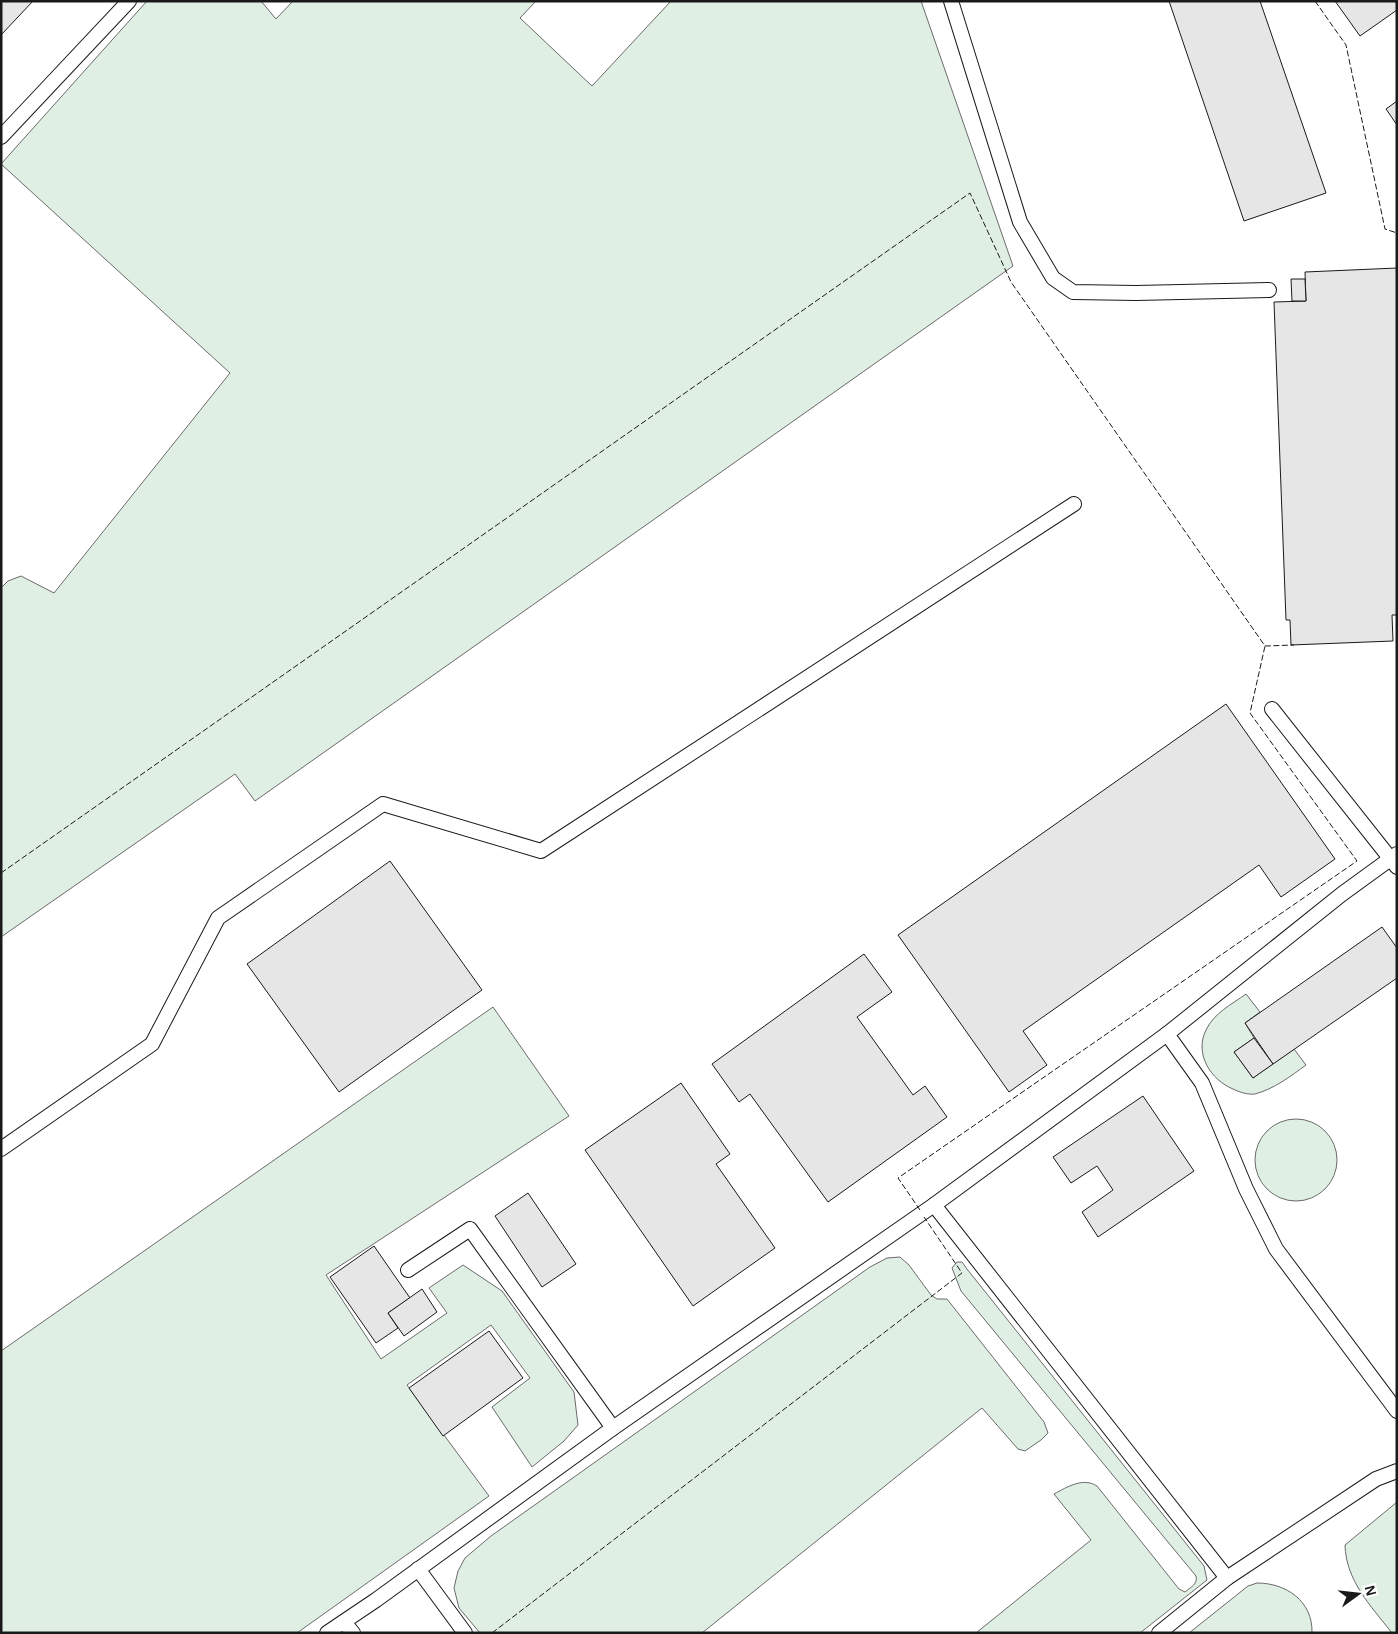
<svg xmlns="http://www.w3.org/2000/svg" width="1398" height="1634" viewBox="0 0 1398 1634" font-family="Arial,sans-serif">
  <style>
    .green { fill: #e0efe3; stroke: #6a6a6a }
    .building { fill: #e6e6e6; stroke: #1a1a1a }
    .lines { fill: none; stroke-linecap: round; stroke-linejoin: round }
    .lane-casing { stroke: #1a1a1a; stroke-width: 16 }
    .lane { stroke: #fff; stroke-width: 14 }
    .fence { stroke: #1a1a1a; stroke-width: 1; stroke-dasharray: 6 2.5; stroke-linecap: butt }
  </style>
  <rect width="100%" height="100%" fill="#fff"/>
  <g class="green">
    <polygon points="147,1 261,1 276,19 293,1 536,1 520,18 592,86 671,1 921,1 1013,266 255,801 235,774 1,937 1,588 8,581 21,576 54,593 230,373 1,164"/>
    <path d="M1246 994 1260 1012 1245 1023 1254 1038 1234 1052 1253 1078 1294 1049 1306 1065C1291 1076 1274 1089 1255 1094 1248 1095 1239 1092 1233 1089 1211 1080 1194 1054 1206 1030 1214 1013 1232 1004 1246 994Z"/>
    <polygon points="493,1007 569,1116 326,1275 381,1359 447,1313 429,1288 463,1265 502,1291 574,1392 578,1425 564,1441 532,1467 492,1407 530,1378 491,1325 407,1385 489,1496 297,1633 1,1633 1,1351"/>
    <circle cx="1296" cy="1160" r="41"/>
    <polygon points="900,1257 909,1265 931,1295 937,1299 947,1299 1044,1422 1048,1433 1041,1440 1025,1451 1018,1449 982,1408 702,1633 480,1633 459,1608 454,1588 458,1571 465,1558 491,1536 870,1267 887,1258"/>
    <path d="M957 1262H962L967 1269 1204 1566 1207 1580 1140 1633H976L1091 1540 1054 1494C1067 1487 1083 1477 1097 1486L1179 1589 1185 1592C1191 1587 1198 1584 1196 1576L961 1291 952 1268Z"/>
    <path d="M1397 1502V1633H1392C1371 1606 1346 1581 1345 1545Z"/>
    <path d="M1257 1583C1286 1583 1313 1601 1312 1633H1189L1248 1586Z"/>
  </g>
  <g class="building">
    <polygon points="1,1 33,1 1,35"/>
    <polygon points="1169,1 1260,1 1326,193 1244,221"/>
    <polygon points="1335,1 1395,1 1397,4 1397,10 1360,36"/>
    <polygon points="1397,101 1397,125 1386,109"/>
    <polygon points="1397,268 1397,615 1392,615 1393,641 1291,645 1290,620 1286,620 1274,302 1306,301 1305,272"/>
    <polygon points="1291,279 1305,279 1306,301 1292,301"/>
    <polygon points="1226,704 1335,859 1281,897 1259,865 1023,1031 1047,1065 1009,1092 898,935"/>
    <polygon points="390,861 482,990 339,1092 247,964"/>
    <polygon points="1382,927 1397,948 1397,978 1273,1064 1245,1023"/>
    <polygon points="864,954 892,992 857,1017 913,1095 925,1086 947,1117 828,1202 750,1094 739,1102 712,1064"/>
    <polygon points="1254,1038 1273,1064 1253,1078 1234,1052"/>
    <polygon points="681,1083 730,1154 716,1164 775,1248 693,1306 585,1150"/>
    <polygon points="1143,1096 1194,1171 1098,1237 1082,1212 1113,1190 1097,1166 1071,1183 1053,1157"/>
    <polygon points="528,1193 576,1264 542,1287 495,1216"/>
    <polygon points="374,1246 410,1298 388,1313 398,1328 376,1343 330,1277"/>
    <polygon points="422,1289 437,1312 404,1336 388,1313"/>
    <polygon points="489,1331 523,1378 443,1436 409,1388"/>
  </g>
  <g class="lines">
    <g class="lane-casing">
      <g id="lane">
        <polyline points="951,1 1020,222 1053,278 1073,292 1136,293 1269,290"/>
        <polyline points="1,137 129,1"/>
        <polyline points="1272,709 1397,867"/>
        <polyline points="1167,1034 1202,1083 1246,1189 1276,1249 1397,1411"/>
        <polyline points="1,1149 152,1044 218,918 383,804 541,851 1074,504"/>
        <polyline points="934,1205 1227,1578"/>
        <polyline points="408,1270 470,1229 613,1428"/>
        <polyline points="418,1569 465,1633"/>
        <polyline points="344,1622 353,1633"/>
        <polyline points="327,1633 376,1600 613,1428 934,1205 1167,1034 1342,894 1397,854"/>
        <polyline points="1159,1633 1227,1578 1376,1479 1397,1471"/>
      </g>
    </g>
    <use href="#lane" class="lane"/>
    <g class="fence">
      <polyline points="1315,1 1346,45 1385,229 1397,233"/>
      <polyline points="1,873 970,193 1011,282 1265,646 1294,645"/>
      <polyline points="920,1210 898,1178 1357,861 1250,713 1265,646 1267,646"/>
      <polyline points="492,1633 962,1273 924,1217"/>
    </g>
  </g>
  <rect width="1398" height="1634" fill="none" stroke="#1a1a1a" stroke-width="5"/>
  <g transform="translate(1358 1594) rotate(75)" stroke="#ffffff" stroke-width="4" paint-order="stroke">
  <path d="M0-4L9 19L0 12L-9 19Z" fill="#1a1a1a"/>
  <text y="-8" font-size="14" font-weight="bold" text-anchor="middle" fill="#1a1a1a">N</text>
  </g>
</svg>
